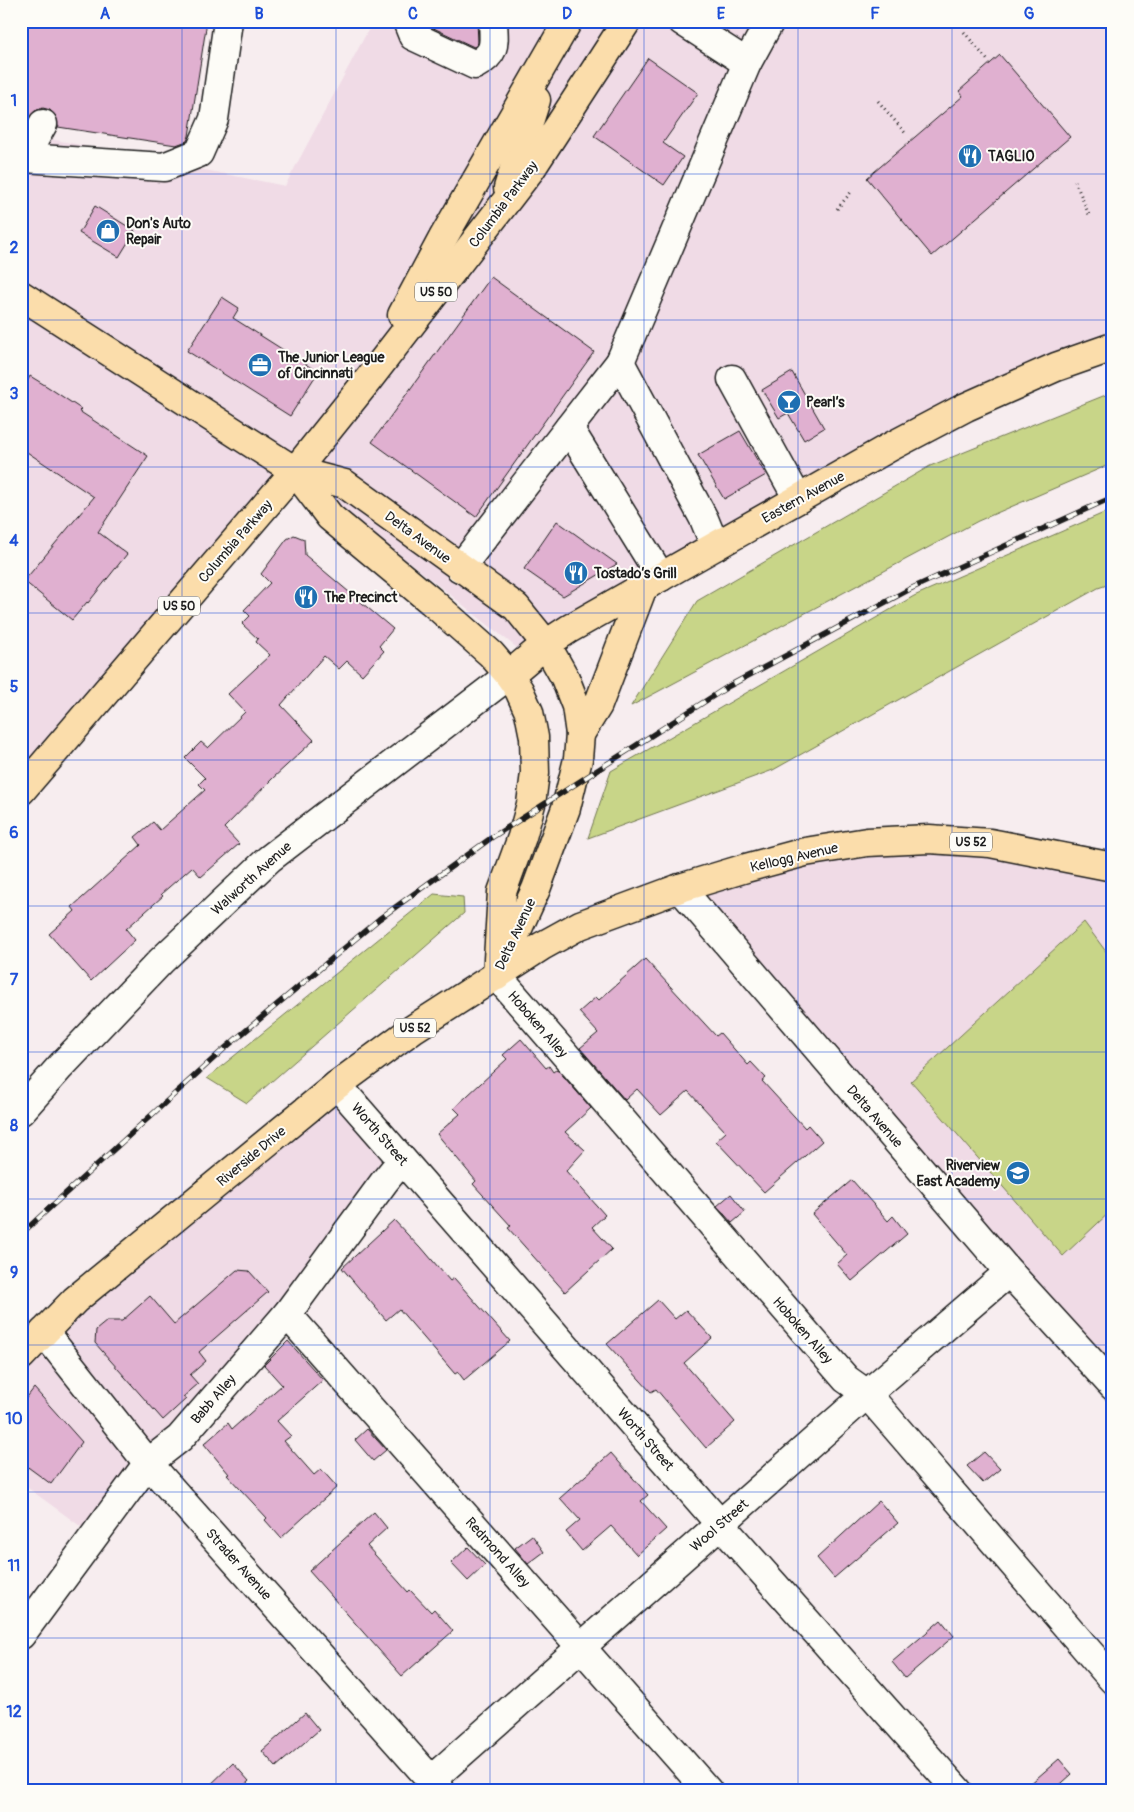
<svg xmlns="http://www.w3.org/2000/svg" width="1134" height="1812" viewBox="0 0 1134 1812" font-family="Pangolin,sans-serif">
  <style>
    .built { fill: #f0dbe6 }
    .green { fill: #c8d588; stroke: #727852 }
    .building { fill: #e0b0d0; stroke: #1c1c1c }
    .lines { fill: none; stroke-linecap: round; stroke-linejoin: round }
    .minor-casing { stroke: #1c1c1c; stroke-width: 31 }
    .major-casing { stroke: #1c1c1c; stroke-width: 31 }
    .highway-casing { stroke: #1c1c1c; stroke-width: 31 }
    .path { stroke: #1c1c1c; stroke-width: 3; stroke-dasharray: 1 4; stroke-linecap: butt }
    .minor { stroke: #fdfcf7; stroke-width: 28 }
    .major { stroke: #fbddab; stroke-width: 28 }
    .highway { stroke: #fbddab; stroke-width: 28 }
    .rail-casing { stroke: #1c1c1c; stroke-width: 5.5 }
    .rail { stroke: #fdfcf7; stroke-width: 4; stroke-dasharray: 11; stroke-linecap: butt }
    .grid { fill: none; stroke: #1d4ed8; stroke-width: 1; stroke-opacity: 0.55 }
    .labels { text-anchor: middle; stroke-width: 4; stroke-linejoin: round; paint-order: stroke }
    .shield { fill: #fdfcf7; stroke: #605f5e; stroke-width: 1 }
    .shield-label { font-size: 12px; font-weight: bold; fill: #1c1c1c }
    .poi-label { font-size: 14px; font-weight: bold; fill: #1c1c1c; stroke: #fdfcf7; text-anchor: start }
    .street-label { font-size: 14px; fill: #1c1c1c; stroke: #fdfcf7 }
    .neatline { fill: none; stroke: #1d4ed8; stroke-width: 2 }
    .grid-label { font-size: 16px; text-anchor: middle; font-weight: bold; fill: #1d4ed8 }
  </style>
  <rect width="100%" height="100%" fill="#f7edef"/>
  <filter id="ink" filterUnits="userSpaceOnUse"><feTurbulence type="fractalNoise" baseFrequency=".02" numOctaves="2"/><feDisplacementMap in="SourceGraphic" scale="10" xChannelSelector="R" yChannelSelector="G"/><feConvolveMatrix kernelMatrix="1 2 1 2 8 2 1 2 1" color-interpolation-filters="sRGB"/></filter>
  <g filter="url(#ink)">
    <g class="built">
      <polygon points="373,21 1113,21 1113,348 960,410 531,659 294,471 21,789 21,133 285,186"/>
      <polygon points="867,842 1113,867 1113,1386 680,888"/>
      <polygon points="337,1085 402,1160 94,1536 21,1483 21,1356"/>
    </g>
    <g class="green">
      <polygon points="1113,392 1113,463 978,521 631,706 697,601 930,466"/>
      <polygon points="1113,509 1113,583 1098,588 773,770 588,838 611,771 914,596"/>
      <polygon points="434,894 463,897 464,913 247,1103 207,1078"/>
      <polygon points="1084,922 1113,961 1113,1209 1063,1256 911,1081"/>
    </g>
    <g class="building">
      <polygon points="21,21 207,21 189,136 187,141 176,145 58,127 56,116 50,110 43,108 35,111 26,122 21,121"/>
      <polygon points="424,21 477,21 478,43 474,47 425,24"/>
      <polygon points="1000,55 1070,137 932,256 867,178 963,96 959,91"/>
      <polygon points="648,58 698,93 663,143 683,157 664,185 594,136"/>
      <polygon points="95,206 135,231 119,257 79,233"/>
      <polygon points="491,277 594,352 476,517 372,442"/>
      <polygon points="222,297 239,308 233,318 318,372 290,416 187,351"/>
      <polygon points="792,372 824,428 804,440 788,413 779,418 762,390"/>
      <polygon points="21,375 28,380 30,376 48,387 81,409 79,411 148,456 98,532 127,554 88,603 87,602 72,620 24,581 94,497 21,448"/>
      <polygon points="740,431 766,475 724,499 698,455"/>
      <polygon points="557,521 617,564 563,596 524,569"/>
      <polygon points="294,535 304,539 305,555 393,629 379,646 384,651 362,675 347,661 339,669 324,656 281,705 314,740 272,779 224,828 239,844 201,877 192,867 161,894 163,896 126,929 135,940 91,981 49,934 75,911 72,907 141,845 135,837 153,822 160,830 205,790 199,784 205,778 185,758 201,742 208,748 245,712 228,694 270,655 256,642 258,639 242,624 250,616 244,610 270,583 261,574 287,539"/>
      <polygon points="645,959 716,1036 720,1033 748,1065 751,1062 766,1078 762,1081 805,1128 808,1125 822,1141 764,1192 716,1141 726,1132 688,1091 661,1115 637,1089 625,1100 580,1048 598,1033 579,1012 596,997 599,1000"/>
      <polygon points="521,1039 546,1068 549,1066 553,1072 557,1069 591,1108 565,1132 585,1150 566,1171 605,1215 592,1227 612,1249 565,1292 508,1228 511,1226 473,1184 476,1181 437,1134 460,1114 454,1108 507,1059 503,1055"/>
      <polygon points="852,1180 888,1221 893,1216 907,1234 852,1281 837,1264 847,1255 812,1214"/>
      <polygon points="731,1194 745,1212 732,1223 717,1206"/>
      <polygon points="394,1220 420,1248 421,1247 450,1281 454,1278 510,1341 464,1380 458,1372 455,1374 399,1309 386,1320 342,1268"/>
      <polygon points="237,1270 249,1271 268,1292 199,1352 206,1361 190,1375 198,1384 183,1397 186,1399 163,1420 95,1343 96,1330 107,1321 122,1321 150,1296 174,1324"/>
      <polygon points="658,1300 675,1319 686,1310 712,1338 684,1363 735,1422 706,1448 656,1389 651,1392 607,1344"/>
      <polygon points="288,1341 323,1380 277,1421 291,1436 284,1441 314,1475 321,1469 337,1487 281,1538 265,1520 267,1518 227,1475 229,1474 204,1444 228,1423 232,1429 282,1385 264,1365"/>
      <polygon points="34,1388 82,1442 51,1484 21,1462 21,1405"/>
      <polygon points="367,1429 386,1450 373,1461 355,1440"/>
      <polygon points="984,1452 1000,1469 983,1483 967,1466"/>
      <polygon points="611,1453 648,1495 641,1501 666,1529 637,1555 611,1526 582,1551 566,1532 580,1520 560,1498"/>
      <polygon points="879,1501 898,1523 834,1578 817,1558"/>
      <polygon points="374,1512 387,1528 367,1546 408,1592 410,1590 431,1612 434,1609 453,1631 402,1676 309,1571"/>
      <polygon points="532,1535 544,1552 528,1564 515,1548"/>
      <polygon points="468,1547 485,1565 468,1581 451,1563"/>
      <polygon points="941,1620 954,1636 905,1678 892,1662"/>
      <polygon points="305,1713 319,1730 276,1767 262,1751"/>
      <polygon points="1059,1759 1072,1774 1053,1791 1022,1791"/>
      <polygon points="233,1763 249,1781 238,1791 204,1791"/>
    </g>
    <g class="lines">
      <g class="minor-casing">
        <g id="minor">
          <path d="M407 21 413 36 475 65C497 53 494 44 493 21"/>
          <polyline points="682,21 747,63"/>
          <polyline points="24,158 164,167 199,153 214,119 228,21"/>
          <polyline points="21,160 24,158 43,124"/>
          <polyline points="620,362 704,519 715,546"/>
          <polyline points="732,379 798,499"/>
          <polyline points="569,428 661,577"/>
          <polyline points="460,568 620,362 747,63 770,21"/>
          <polyline points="680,888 1009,1272 1113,1386"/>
          <polyline points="497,976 846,1379 867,1394 1113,1680"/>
          <polyline points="337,1085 720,1524 958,1791"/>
          <polyline points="21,1111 60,1067 161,961 269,859 509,675"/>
          <polyline points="287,1314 708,1791"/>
          <polyline points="44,1332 148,1463 441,1791"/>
          <polyline points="21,1635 148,1463 180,1438 287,1314 384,1182 402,1160"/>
          <polyline points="431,1780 867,1394 1009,1272"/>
        </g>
      </g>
      <g class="major-casing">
        <g id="major">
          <polyline points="21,295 295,471 330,517 431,601 491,654 509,675 519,690 529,712 534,737 535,773 531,804 522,837 502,892 497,976"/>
          <polyline points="295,471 345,484 516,607 546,644 565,678 576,706 580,734 578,759 566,808 536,889 504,959"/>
          <polyline points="509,675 546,644 569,629 890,447 966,407 1056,367 1113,347"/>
          <polyline points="580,734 598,705 643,587"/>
          <polyline points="21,1356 75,1300 337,1085 413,1029 542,946 580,925 680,888 746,868 805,852 867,842 929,839 990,843 1113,867"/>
        </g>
      </g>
      <g class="highway-casing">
        <g id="highway">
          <polyline points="508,188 536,100"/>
          <polyline points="402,315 443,238 568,21"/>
          <polyline points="21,791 295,471 368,380 531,169 627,21"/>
        </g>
      </g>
      <g class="path">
        <polyline points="964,32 989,62"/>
        <polyline points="878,101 907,135"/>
        <polyline points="1075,181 1089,215"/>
        <polyline points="837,209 852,191"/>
      </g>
      <use href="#minor" class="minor"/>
      <use href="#major" class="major"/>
      <use href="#highway" class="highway"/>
      <g class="rail-casing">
        <polyline id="rail" points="21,1234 224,1049 379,919 491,838 729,686 910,589 1113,497"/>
      </g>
      <use href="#rail" class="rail"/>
    </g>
  </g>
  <path class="grid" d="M182 21V1791M336 21V1791M490 21V1791M644 21V1791M798 21V1791M952 21V1791M21 174H1113M21 320H1113M21 467H1113M21 613H1113M21 760H1113M21 906H1113M21 1052H1113M21 1199H1113M21 1345H1113M21 1492H1113M21 1638H1113"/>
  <defs>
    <g id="restaurant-disc" transform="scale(1.25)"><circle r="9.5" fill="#1f6fb2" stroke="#fdfcf7"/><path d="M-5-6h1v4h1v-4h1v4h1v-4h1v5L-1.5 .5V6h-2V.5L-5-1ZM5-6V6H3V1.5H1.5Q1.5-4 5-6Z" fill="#fff"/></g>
    <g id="shop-disc" transform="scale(1.25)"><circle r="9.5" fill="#1f6fb2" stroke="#fdfcf7"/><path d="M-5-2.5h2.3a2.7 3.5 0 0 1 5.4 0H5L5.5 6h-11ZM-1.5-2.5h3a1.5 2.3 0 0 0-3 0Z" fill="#fff"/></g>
    <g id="office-disc" transform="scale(1.25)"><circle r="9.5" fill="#1f6fb2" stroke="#fdfcf7"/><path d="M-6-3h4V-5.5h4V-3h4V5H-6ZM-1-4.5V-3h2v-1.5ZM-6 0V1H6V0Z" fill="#fff"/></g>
    <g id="bar-disc" transform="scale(1.25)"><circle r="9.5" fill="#1f6fb2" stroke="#fdfcf7"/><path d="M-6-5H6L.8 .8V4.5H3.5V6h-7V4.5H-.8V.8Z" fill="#fff"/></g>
    <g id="school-disc" transform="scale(1.25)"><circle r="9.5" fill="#1f6fb2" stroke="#fdfcf7"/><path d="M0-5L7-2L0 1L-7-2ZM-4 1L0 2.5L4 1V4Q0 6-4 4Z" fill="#fff"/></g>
  </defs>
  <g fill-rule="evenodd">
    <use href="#restaurant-disc" x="970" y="156"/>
    <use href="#shop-disc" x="108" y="231"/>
    <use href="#office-disc" x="260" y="365"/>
    <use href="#bar-disc" x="789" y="402"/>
    <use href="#restaurant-disc" x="576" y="573"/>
    <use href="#restaurant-disc" x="306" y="597"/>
    <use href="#school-disc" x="1018" y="1173"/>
  </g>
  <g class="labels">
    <g class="shield">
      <rect x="415" y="282.5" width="42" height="19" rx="4"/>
      <rect x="158" y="596.5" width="42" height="19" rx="4"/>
      <rect x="950" y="832.5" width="42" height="19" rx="4"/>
      <rect x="394" y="1018.5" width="42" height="19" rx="4"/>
    </g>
    <g class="shield-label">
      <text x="436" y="296">US 50</text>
      <text x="179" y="610">US 50</text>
      <text x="971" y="846">US 52</text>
      <text x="415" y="1032">US 52</text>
    </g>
    <g class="poi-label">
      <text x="988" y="161">TAGLIO</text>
      <text x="126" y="228">Don's Auto<tspan x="126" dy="16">Repair</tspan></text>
      <text x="278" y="362">The Junior League<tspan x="278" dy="16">of Cincinnati</tspan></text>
      <text x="806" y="407">Pearl’s</text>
      <text x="594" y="578">Tostado’s Grill</text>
      <text x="324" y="602">The Precinct</text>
      <text x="1000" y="1170" text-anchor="end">Riverview<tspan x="1000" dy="16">East Academy</tspan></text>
    </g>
    <g class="street-label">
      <text transform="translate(503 204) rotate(-53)" y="5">Columbia Parkway</text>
      <text transform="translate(803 497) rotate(-29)" y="5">Eastern Avenue</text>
      <text transform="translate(418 537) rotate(36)" y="5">Delta Avenue</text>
      <text transform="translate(235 541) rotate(-49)" y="5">Columbia Parkway</text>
      <text transform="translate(794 857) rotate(-13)" y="5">Kellogg Avenue</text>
      <text transform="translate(251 878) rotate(-42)" y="5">Walworth Avenue</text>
      <text transform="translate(515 934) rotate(-65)" y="5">Delta Avenue</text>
      <text transform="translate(538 1024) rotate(49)" y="5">Hoboken Alley</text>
      <text transform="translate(875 1116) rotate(49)" y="5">Delta Avenue</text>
      <text transform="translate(380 1134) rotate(49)" y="5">Worth Street</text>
      <text transform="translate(251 1156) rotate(-40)" y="5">Riverside Drive</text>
      <text transform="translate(803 1330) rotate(49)" y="5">Hoboken Alley</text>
      <text transform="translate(213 1399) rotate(-49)" y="5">Babb Alley</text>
      <text transform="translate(646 1439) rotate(49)" y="5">Worth Street</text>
      <text transform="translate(719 1525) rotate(-41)" y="5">Wool Street</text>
      <text transform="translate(498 1552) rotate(48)" y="5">Redmond Alley</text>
      <text transform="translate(239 1564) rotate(48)" y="5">Strader Avenue</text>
    </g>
  </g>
  <rect width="1134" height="1812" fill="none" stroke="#fdfcf7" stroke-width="55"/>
  <rect x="28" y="28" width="1078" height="1756" class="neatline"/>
  <g class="grid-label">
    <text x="105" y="19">A</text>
    <text x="259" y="19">B</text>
    <text x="413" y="19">C</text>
    <text x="567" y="19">D</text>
    <text x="721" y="19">E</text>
    <text x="875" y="19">F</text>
    <text x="1029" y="19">G</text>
    <text x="14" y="106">1</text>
    <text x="14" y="253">2</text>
    <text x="14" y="399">3</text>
    <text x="14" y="546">4</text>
    <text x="14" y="692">5</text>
    <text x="14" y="838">6</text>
    <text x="14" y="985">7</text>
    <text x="14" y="1131">8</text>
    <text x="14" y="1278">9</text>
    <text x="14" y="1424">10</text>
    <text x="14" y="1571">11</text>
    <text x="14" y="1717">12</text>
  </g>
</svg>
